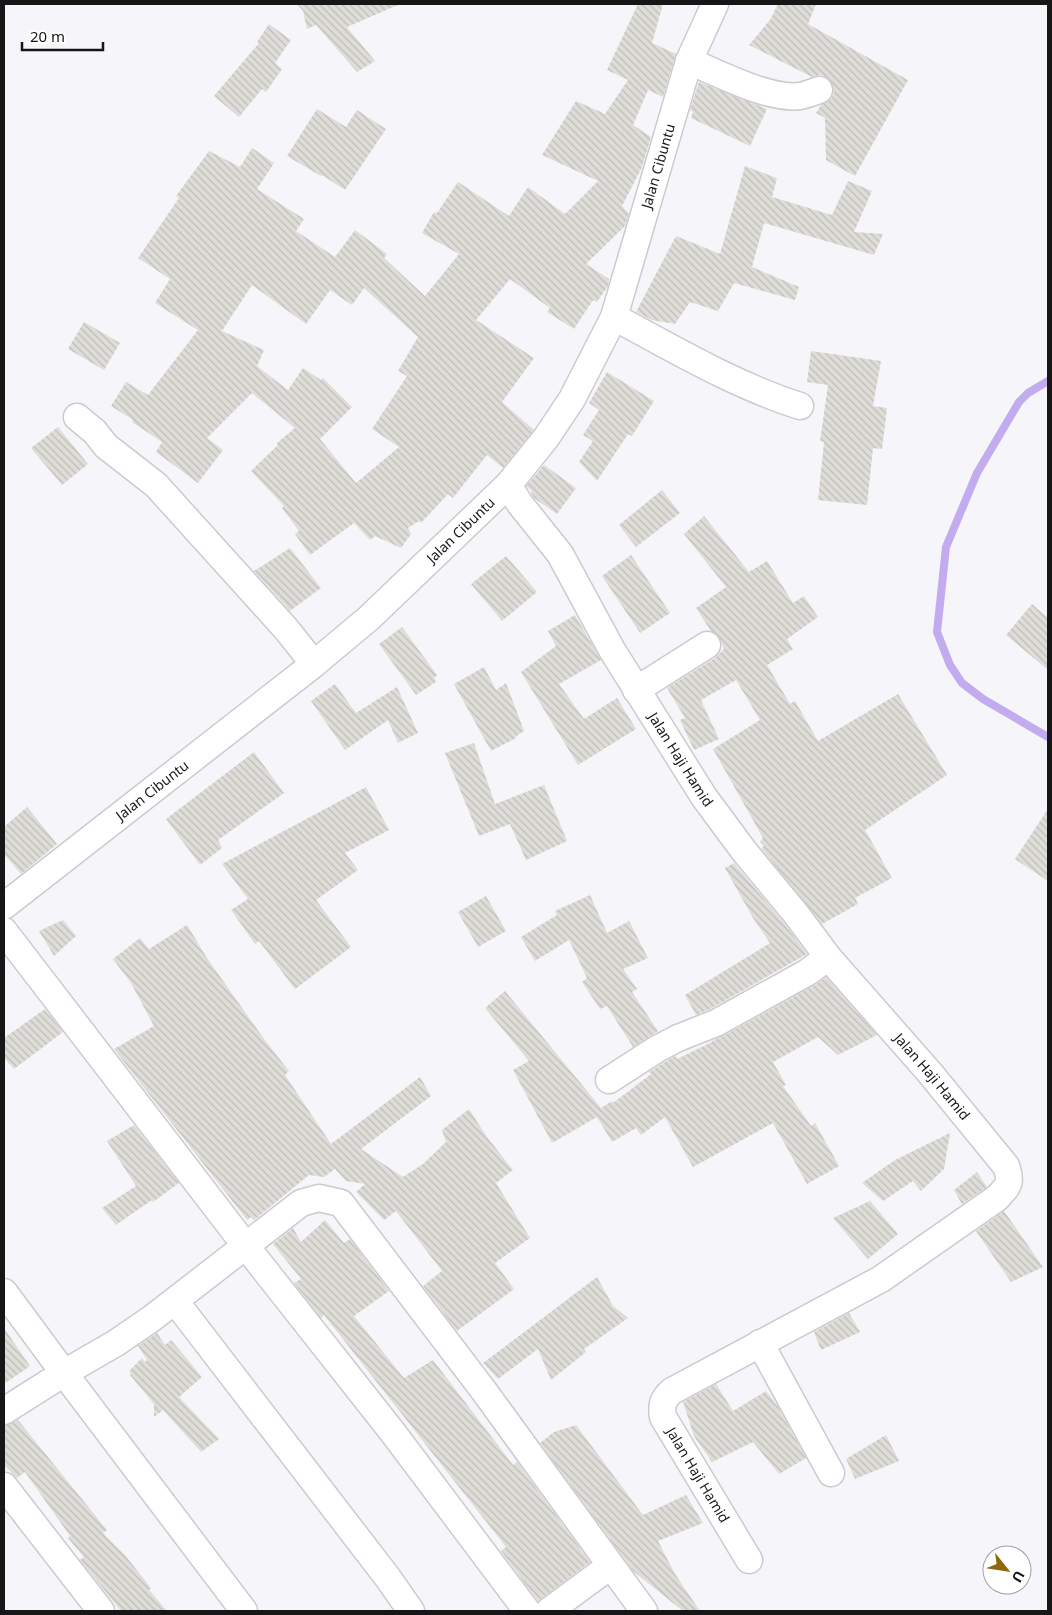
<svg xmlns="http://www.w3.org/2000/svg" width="1052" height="1615" viewBox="0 0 1052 1615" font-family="'Noto Sans',sans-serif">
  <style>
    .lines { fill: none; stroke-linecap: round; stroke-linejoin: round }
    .stream { stroke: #c3abef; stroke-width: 8 }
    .building { fill: url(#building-back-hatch); fill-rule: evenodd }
    .minor-casing { stroke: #cccacf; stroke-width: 29 }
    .minor { stroke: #fff; stroke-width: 26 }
    .labels { text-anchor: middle; stroke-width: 4; stroke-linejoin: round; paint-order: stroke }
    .street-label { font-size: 14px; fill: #161617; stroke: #fff }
  </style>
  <defs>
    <pattern id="building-back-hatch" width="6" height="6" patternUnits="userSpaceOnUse" patternTransform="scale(1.25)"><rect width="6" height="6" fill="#dfddd8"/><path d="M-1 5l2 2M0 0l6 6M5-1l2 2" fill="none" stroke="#bfbdb9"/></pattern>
  </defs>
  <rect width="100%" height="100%" fill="#f6f5fa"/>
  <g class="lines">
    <polyline class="stream" points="1048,381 1028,393 1019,402 977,473 946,547 937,632 950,665 962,683 983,699 1048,737"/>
  </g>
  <g class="building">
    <polygon points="297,4 400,4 347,27 375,61 357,72 316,25 307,29 303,11"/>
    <path d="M638 4H663L652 43 676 54 663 97 648 90 633 125 651 137 642 167 622 206 629 214 625 226 586 264 609 279 608 286 597 302 593 300 574 329 547 312 550 308 510 279 476 320 534 358 502 402 534 430 503 468 487 455 453 498 448 494 421 523 419 521 408 528 411 534 401 548 375 536 370 540 354 523 310 555 295 534 299 531 282 508 284 506 251 471 278 445 277 443 295 428 252 393 207 438 223 450 198 483 156 452 162 442 132 422 133 420 111 406 126 382 148 395 198 330 155 303 170 279 138 258 179 198 176 196 209 151 240 167 252 148 274 163 257 189 304 219 296 231 335 257 355 230 387 254 384 258 425 296 459 254 422 233 434 212 437 213 458 182 509 216 528 187 565 214 598 181 542 155 576 101 605 114 628 80 607 70ZM252 285 306 324 330 290 352 305 364 288 418 337 398 371 407 376 372 429 399 447 356 483 320 439 352 407 323 378 321 380 303 368 288 390 257 366 264 350 222 331Z"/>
    <polygon points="778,4 816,4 808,24 908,80 855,176 826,160 825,118 816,113 821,105 830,100 834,93 833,86 829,79 821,75 812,77 749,45 770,20"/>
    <polygon points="269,24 291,40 275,63 282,69 266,92 262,89 239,117 214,96 259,43 257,42"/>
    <polygon points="699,82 767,109 750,146 691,118 693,112 690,110"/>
    <polygon points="317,109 346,127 357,110 386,129 345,190 322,175 321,176 287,156"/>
    <polygon points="745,166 777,178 772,197 832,215 848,181 872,191 854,232 883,234 874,255 764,223 752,267 799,287 795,300 734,283 718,311 690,302 675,324 652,320 636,312 676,236 720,254"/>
    <polygon points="84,322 120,343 104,370 68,349"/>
    <polygon points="811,351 881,361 873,406 887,408 882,449 873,448 867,505 818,500 824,442 820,441 828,385 807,382"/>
    <polygon points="607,372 654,401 632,436 628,434 597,481 579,462 593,441 583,435 599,410 589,403"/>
    <polygon points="58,427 88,464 62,485 31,448"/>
    <polygon points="544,465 576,488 557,514 534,498 531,493 532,491 526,486"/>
    <polygon points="662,490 680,513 636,547 619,525"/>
    <polygon points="704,516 749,572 767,561 793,603 804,596 818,617 787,639 793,649 767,665 790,704 795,701 818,741 898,694 947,775 865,830 892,878 855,898 858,904 822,924 761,848 764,846 760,842 763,838 713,749 760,720 736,680 701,700 719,739 694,750 680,720 685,718 667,688 715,658 724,649 719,637 711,631 696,608 726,587 684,534"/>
    <polygon points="290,548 321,588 290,611 254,571"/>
    <polygon points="631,555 670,613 640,633 602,576"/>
    <polygon points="506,556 537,592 502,621 471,584"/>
    <polygon points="1032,604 1048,618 1048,670 1006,635"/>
    <polygon points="575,615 601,660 559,684 584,719 617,698 636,729 578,765 521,672 556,646 548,631"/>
    <polygon points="402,627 437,675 434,678 436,682 416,695 379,644"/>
    <polygon points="484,667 496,690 506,683 524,731 515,737 516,738 491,751 454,684"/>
    <polygon points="335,684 356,713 397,687 418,733 398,743 388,720 345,750 311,701"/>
    <polygon points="474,743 495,804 544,785 567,841 526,860 510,824 479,836 445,753"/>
    <polygon points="254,752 284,793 218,840 222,848 200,865 166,819"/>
    <polygon points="366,787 389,830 345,853 358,870 316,900 351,947 295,989 259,941 255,944 231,910 248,899 222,864"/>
    <polygon points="27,807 57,844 21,874 4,854 4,827"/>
    <polygon points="1048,809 1048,881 1015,859"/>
    <polygon points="734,863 784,923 807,954 710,1009 696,1015 685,995 770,943 753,918 725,868"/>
    <polygon points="590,895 607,933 629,921 648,958 623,969 637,989 632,992 658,1031 633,1047 607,1006 600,1009 582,982 587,978 569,940 535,961 521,937 557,915 555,911"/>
    <polygon points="486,896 506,931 478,947 458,912"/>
    <polygon points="63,920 76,936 54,956 39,931"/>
    <polygon points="187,925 207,958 264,1039 289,1071 285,1075 331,1144 420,1077 431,1096 361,1149 403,1177 423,1164 446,1142 442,1130 469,1109 487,1137 513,1170 496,1183 530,1238 495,1263 514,1289 457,1331 423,1286 442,1271 396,1211 384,1220 356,1192 365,1184 346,1181 335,1169 324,1177 309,1175 254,1220 251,1217 247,1220 114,1049 154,1026 131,983 113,959 140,938 149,949"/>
    <polygon points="826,977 877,1035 838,1055 818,1037 773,1062 786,1085 783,1086 811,1126 815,1123 839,1166 807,1184 773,1123 693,1167 665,1117 641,1135 636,1128 612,1142 597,1117 552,1143 513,1070 529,1061 485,1008 505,991 601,1108 612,1101 613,1103 651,1074 649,1072 665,1062 675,1056 677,1059 712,1042 712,1041 723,1036 815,985"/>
    <polygon points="45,1009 63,1032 14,1069 4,1058 4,1038"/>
    <polygon points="134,1125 179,1183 153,1202 152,1200 116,1225 102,1208 136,1186 107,1141"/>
    <polygon points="950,1133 944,1169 921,1191 913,1181 883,1201 862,1183 895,1160"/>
    <polygon points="977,1172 987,1187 962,1204 954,1190"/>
    <polygon points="870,1201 898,1234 868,1259 833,1218"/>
    <polygon points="1004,1211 1043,1267 1011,1282 976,1231"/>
    <polygon points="325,1220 344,1243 350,1239 389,1291 354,1316 404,1378 433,1360 513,1465 517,1462 590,1562 538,1601 501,1551 506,1547 324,1315 321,1318 294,1283 301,1279 273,1244 293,1228 301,1242"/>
    <polygon points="597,1277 613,1306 628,1318 584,1349 586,1352 551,1380 538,1349 498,1379 483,1363"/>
    <polygon points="849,1313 860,1332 821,1350 814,1332"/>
    <polygon points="4,1328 30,1366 4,1384"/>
    <polygon points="157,1333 165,1345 171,1340 202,1377 179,1397 219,1439 201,1452 163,1410 154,1417 154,1404 130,1375 131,1373 129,1371 142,1358 145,1362 147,1360 138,1346"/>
    <polygon points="716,1384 733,1411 766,1391 777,1405 806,1458 779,1474 753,1442 712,1462 694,1436 683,1402"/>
    <polygon points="18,1420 107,1530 103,1533 125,1555 151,1588 149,1590 167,1611 121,1611 80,1560 84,1557 68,1538 70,1536 25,1472 17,1478 4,1465 4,1426"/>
    <polygon points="576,1425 643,1515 686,1495 703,1523 658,1541 675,1574 700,1611 683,1611 633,1571 540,1443 554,1432"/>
    <polygon points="886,1435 899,1461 855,1479 846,1459"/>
  </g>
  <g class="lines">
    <g class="minor-casing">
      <g id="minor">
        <path d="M689 61C718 73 769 100 800 96 806 95 813 92 819 90"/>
        <path d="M614 317C674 349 734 385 800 406"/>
        <polyline points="77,417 95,432 106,446 156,485 287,630 314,664"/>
        <path id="s1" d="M508 485 520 504 560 554 612 650 704 797 744 851 796 914 828 957 930 1073 1006 1166C1012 1183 1009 1185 997 1198L881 1279 672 1391C663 1399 661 1404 663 1417L749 1560"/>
        <polyline points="636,690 707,645"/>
        <path id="s2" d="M4 906 314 664 369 618 508 485 546 438 572 399 614 317 689 61 715 4"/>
        <polyline points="4,931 245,1245 394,1434 527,1611"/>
        <polyline points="609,1080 657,1049 678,1038 716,1023 808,972 828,957"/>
        <polyline points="4,1292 64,1373 116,1343 151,1319 301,1203 319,1198 341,1203 484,1391 644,1611"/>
        <polyline points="175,1301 388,1578 411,1611"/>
        <polyline points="760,1343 831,1473"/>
        <polyline points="4,1411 64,1373 244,1611"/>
        <polyline points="4,1486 101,1611"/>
        <polyline points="549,1611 610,1566"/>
      </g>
    </g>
    <use href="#minor" class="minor"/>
  </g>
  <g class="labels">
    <g class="street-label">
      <text dy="5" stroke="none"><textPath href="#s2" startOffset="1014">Jalan Cibuntu</textPath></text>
      <text dy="5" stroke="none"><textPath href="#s2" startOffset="592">Jalan Cibuntu</textPath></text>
      <text dy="5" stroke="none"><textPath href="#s1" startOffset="325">Jalan Haji Hamid</textPath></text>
      <text dy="5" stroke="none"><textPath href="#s2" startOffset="188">Jalan Cibuntu</textPath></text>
      <text dy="5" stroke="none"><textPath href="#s1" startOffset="730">Jalan Haji Hamid</textPath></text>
      <text dy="5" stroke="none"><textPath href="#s1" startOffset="1358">Jalan Haji Hamid</textPath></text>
    </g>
  </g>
  <rect width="1052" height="1615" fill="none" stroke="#161617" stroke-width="10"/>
  <g transform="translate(1007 1570) rotate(120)"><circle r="24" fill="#ffffff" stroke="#a2a2a2"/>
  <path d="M0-4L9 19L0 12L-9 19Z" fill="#8f670c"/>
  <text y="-8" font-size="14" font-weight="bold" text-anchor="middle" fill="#161617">U</text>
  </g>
  <path d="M22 42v8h81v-8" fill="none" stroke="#161617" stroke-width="2.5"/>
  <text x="30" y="42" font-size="15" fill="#161617" stroke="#ffffff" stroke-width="4" paint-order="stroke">20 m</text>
</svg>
